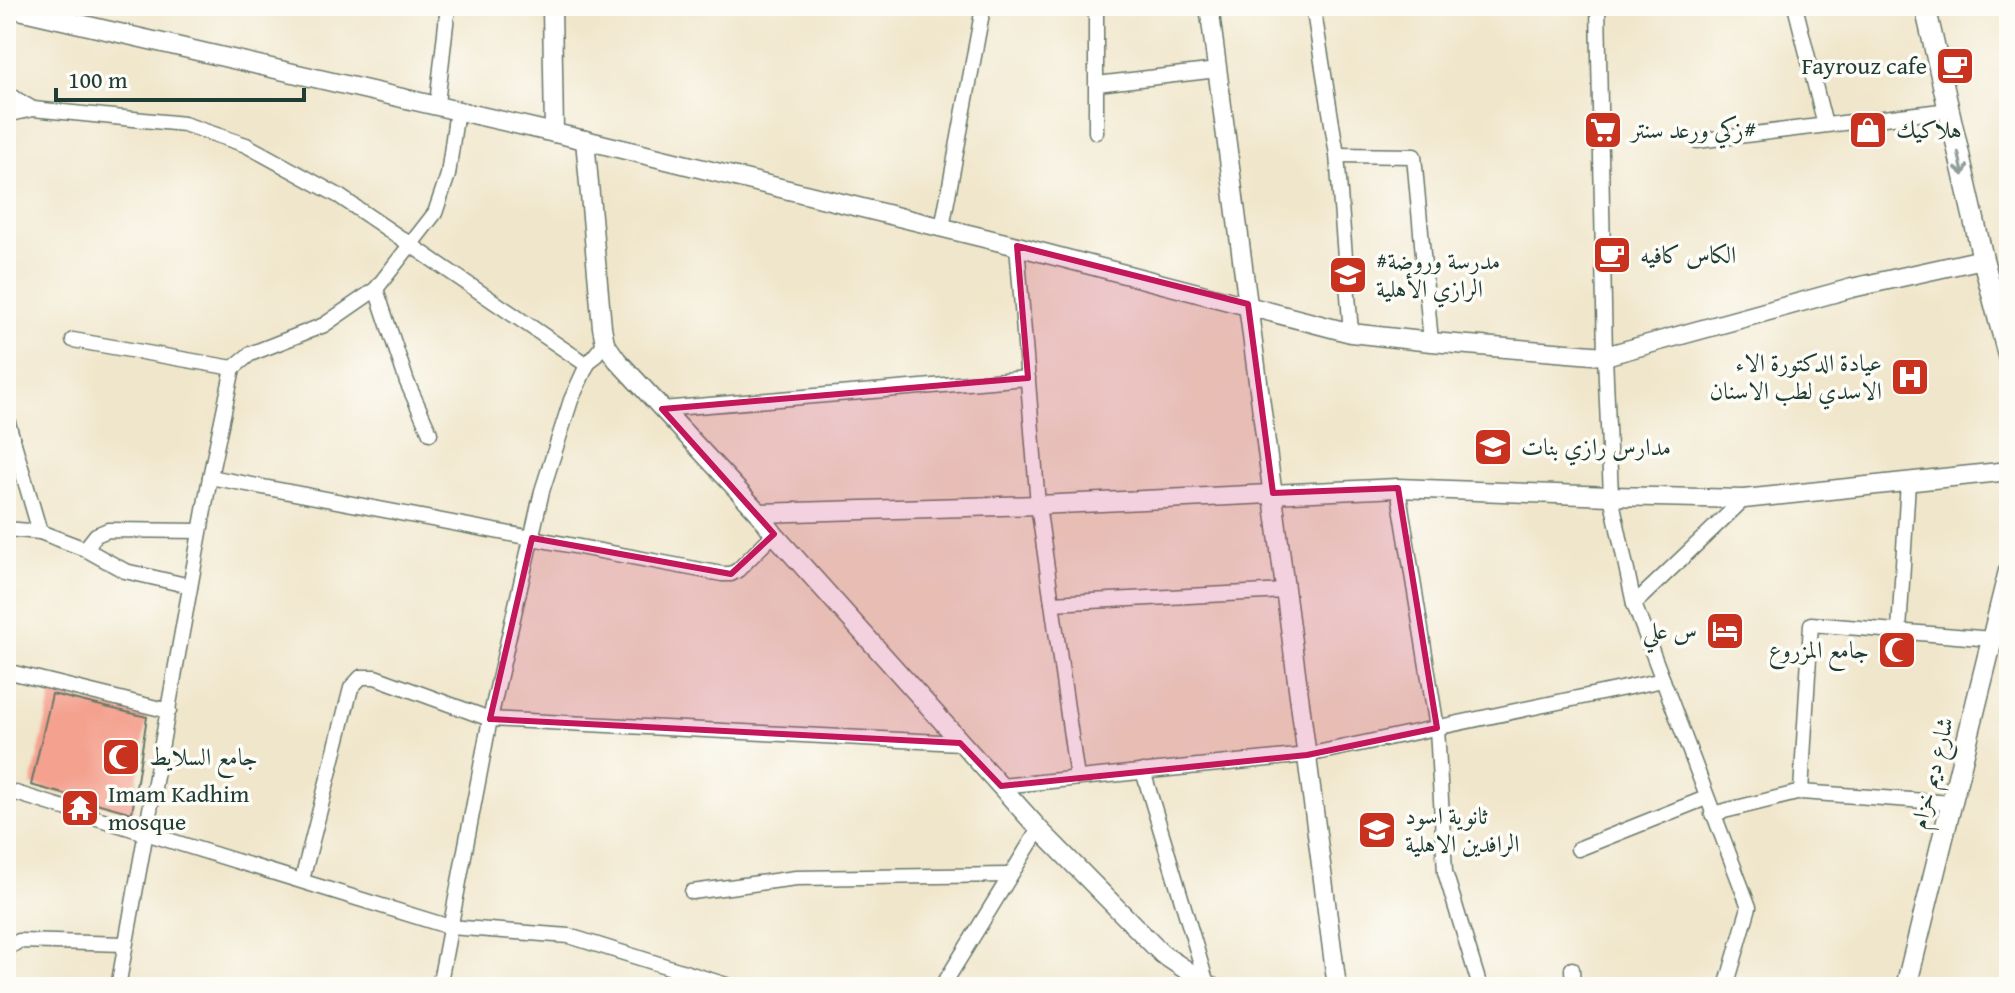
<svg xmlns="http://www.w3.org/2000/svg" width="2015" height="993" viewBox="0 0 2015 993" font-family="'Gentium Book Plus',Amiri,serif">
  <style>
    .building { fill: #f4a18f }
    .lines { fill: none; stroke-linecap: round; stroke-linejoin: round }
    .minor-casing { stroke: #687869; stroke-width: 17 }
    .tertiary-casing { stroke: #687869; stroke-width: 21 }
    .secondary-casing { stroke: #687869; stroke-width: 23 }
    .minor { stroke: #fff; stroke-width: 14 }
    .tertiary { stroke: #fff; stroke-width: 18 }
    .secondary { stroke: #fff; stroke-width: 20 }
    .oneway { stroke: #8f9e9a }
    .marked { fill: #c2185b; fill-opacity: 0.2; stroke: #c2185b; stroke-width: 6; stroke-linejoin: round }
    .labels { text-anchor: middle; stroke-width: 7; stroke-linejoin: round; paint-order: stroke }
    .poi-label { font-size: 24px; fill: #1f3d34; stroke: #fdfcf7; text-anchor: start }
    .street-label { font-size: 24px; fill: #1f3d34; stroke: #fdfcf7 }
  </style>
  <rect width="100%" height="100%" fill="#fdfcf7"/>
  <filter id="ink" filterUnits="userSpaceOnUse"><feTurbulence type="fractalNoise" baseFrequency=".0125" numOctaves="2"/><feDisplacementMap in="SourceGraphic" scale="16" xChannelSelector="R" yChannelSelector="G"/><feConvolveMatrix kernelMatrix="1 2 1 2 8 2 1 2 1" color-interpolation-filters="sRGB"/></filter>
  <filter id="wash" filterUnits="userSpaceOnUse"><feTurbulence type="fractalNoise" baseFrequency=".006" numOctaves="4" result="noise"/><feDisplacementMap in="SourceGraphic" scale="32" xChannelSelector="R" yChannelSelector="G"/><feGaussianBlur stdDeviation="1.8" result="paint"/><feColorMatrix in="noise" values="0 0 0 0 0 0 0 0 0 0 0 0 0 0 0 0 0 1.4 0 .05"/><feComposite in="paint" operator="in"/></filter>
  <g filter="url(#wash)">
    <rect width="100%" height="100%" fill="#f0e6cb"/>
    <g id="blocks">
      <polygon class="building" points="52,694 147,717 132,813 31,785"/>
    </g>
  </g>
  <g filter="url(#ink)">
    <use href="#blocks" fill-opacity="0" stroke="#687869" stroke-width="2"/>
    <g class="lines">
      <g class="minor-casing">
        <g id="minor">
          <polyline points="914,6 1015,6"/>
          <polyline points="1313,6 1337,155 1351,333"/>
          <polyline points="1598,6 1605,356 1611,496 1634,604 1749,907 1726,987"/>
          <polyline points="1795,6 1825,125"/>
          <polyline points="2005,6 2009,7"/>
          <polyline points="1926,9 1964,6"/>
          <polyline points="1097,84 1217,70"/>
          <polyline points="6,93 33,109"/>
          <polyline points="437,104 448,6"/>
          <polyline points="6,115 33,109 184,124 246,145 339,196 587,365"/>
          <polyline points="1096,132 1096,6"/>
          <polyline points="1697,141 1949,110"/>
          <polyline points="1337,155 1414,156 1431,342"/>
          <polyline points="942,228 983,8"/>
          <polyline points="1017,246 1038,505 1077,778"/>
          <polyline points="376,289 407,382 430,433"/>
          <polyline points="73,340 233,368"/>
          <polyline points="662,409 1028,378"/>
          <polyline points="6,416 40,532"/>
          <polyline points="210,477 722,574 731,574 738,570 774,534"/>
          <polyline points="1398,488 1437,728 1445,872 1480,987"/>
          <polyline points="6,529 40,532 85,549 125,571 190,586"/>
          <polyline points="85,549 96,535 108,530 200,531"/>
          <polyline points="1052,603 1285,591"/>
          <polyline points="1634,604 1744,499"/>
          <polyline points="1899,631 1908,482"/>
          <polyline points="6,671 169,711"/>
          <polyline points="1143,771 1207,984"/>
          <polyline points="1001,786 1307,755 1663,680"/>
          <polyline points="6,790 450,927 569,936 733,987"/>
          <polyline points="1801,792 1811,624 1992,639"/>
          <polyline points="1712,814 1801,792 1952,803"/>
          <polyline points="1578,849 1706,798"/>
          <polyline points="302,880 351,688 361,677 375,677 490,719 960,743"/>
          <polyline points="692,892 796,878 1008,875"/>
          <polyline points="6,949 19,941 125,944"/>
          <polyline points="1572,969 1573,987"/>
          <polyline points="118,987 210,477 233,368 250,354 324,325 376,289 435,213 448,175 457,109"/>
          <polyline points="439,987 490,719 542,491 571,400 587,365 605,343"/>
          <polyline points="942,987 1039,829"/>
        </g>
      </g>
      <g class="tertiary-casing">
        <g id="tertiary">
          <polyline points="552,6 554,133"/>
          <polyline points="1209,6 1337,987"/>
          <polyline points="6,7 585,140 1017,246 1351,333 1431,342 1605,356 1852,288 1983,259"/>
          <polyline points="585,140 602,327 605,343 617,360 759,513 774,534 1039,829 1162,954 1212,987"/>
          <polyline points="759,513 1038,505 1398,488 1611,496 1744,499 2009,471"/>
        </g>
      </g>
      <g class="secondary-casing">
        <g id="secondary">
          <polyline points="1925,6 1983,259 2009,359"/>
          <polyline points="1906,987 2009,571"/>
        </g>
      </g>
      <use href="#minor" class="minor"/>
      <use href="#tertiary" class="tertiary"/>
      <use href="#secondary" class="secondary"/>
    </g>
    <defs><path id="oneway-shaft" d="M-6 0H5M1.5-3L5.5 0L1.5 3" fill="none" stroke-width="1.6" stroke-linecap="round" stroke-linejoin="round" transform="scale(2)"/></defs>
    <use class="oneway" href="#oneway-shaft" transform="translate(1961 164) rotate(77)"/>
  </g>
  <path class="marked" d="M1017 246 1248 304 1273 493 1398 488 1437 728 1307 755 1001 786 960 743 490 719 532 538 731 574 774 534 662 409 1028 378Z"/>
  <defs>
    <g id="cafe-square" transform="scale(2)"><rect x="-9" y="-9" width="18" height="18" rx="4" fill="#c8321e" stroke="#fdfcf7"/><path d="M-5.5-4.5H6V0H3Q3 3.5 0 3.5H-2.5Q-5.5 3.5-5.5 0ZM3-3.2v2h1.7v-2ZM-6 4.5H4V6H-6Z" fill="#fff"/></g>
    <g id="supermarket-square" transform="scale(2)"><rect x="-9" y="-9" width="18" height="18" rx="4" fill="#c8321e" stroke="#fdfcf7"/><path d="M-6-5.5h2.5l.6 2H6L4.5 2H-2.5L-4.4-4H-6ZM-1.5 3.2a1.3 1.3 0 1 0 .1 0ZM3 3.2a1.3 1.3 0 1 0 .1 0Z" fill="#fff"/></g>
    <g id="shop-square" transform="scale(2)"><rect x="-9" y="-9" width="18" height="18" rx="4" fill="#c8321e" stroke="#fdfcf7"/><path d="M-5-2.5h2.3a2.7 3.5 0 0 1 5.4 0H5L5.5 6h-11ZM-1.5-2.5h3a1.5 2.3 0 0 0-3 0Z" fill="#fff"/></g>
    <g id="school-square" transform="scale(2)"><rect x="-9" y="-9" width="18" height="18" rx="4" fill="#c8321e" stroke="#fdfcf7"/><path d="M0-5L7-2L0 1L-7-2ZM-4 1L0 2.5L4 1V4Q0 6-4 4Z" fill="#fff"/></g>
    <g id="hospital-square" transform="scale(2)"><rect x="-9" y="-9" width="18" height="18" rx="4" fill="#c8321e" stroke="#fdfcf7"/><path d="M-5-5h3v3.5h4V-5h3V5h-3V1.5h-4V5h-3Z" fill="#fff"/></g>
    <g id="hotel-square" transform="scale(2)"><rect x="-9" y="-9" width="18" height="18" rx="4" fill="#c8321e" stroke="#fdfcf7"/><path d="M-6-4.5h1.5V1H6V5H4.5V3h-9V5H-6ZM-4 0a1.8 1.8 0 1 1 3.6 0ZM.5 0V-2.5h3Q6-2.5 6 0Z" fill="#fff"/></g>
    <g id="mosque-square" transform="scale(2)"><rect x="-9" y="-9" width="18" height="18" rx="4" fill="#c8321e" stroke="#fdfcf7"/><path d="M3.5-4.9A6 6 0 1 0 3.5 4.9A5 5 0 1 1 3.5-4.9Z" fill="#fff"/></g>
    <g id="temple-square" transform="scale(2)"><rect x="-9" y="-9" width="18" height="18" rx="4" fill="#c8321e" stroke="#fdfcf7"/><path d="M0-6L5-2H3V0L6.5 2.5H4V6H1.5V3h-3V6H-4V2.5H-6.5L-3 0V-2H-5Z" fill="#fff"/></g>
  </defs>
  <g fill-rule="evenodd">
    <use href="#cafe-square" x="1955" y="66"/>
    <use href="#supermarket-square" x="1603" y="130"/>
    <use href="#shop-square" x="1868" y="130"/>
    <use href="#cafe-square" x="1612" y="255"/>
    <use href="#school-square" x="1348" y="275"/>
    <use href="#hospital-square" x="1910" y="377"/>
    <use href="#school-square" x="1493" y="447"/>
    <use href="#hotel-square" x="1725" y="631"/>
    <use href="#mosque-square" x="1897" y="650"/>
    <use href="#mosque-square" x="121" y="757"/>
    <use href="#temple-square" x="80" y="808"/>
    <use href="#school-square" x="1377" y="830"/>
  </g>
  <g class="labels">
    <g class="poi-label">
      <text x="1927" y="74" text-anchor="end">Fayrouz cafe</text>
      <text x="1631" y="138">زكي ورعد سنتر#</text>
      <text x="1896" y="138">هلاكيك</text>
      <text x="1640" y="263">الكاس كافيه</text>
      <text x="1376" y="269">#مدرسة وروضة<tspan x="1376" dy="28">الرازي الأهلية</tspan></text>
      <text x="1882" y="371" text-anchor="end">عيادة الدكتورة الاء<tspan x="1882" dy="28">الاسدي لطب الاسنان</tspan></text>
      <text x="1521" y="455">مدارس رازي بنات</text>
      <text x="1697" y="639" text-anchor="end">س علي</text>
      <text x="1869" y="658" text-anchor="end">جامع المزروع</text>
      <text x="149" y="765">جامع السلايط</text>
      <text x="108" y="802">Imam Kadhim<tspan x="108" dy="28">mosque</tspan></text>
      <text x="1405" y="824">ثانوية اسود<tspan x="1405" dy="28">الرافدين الاهلية</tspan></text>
    </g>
    <g class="street-label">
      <text transform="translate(1932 773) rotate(-76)" y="8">شارع ديم خزام</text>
    </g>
  </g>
  <rect width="2015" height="993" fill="none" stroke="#fdfcf7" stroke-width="32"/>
  <path d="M56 88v12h248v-12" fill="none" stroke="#1f3d34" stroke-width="4"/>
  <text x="68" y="88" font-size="24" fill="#1f3d34" stroke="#fdfcf7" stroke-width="6" paint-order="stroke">100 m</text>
</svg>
